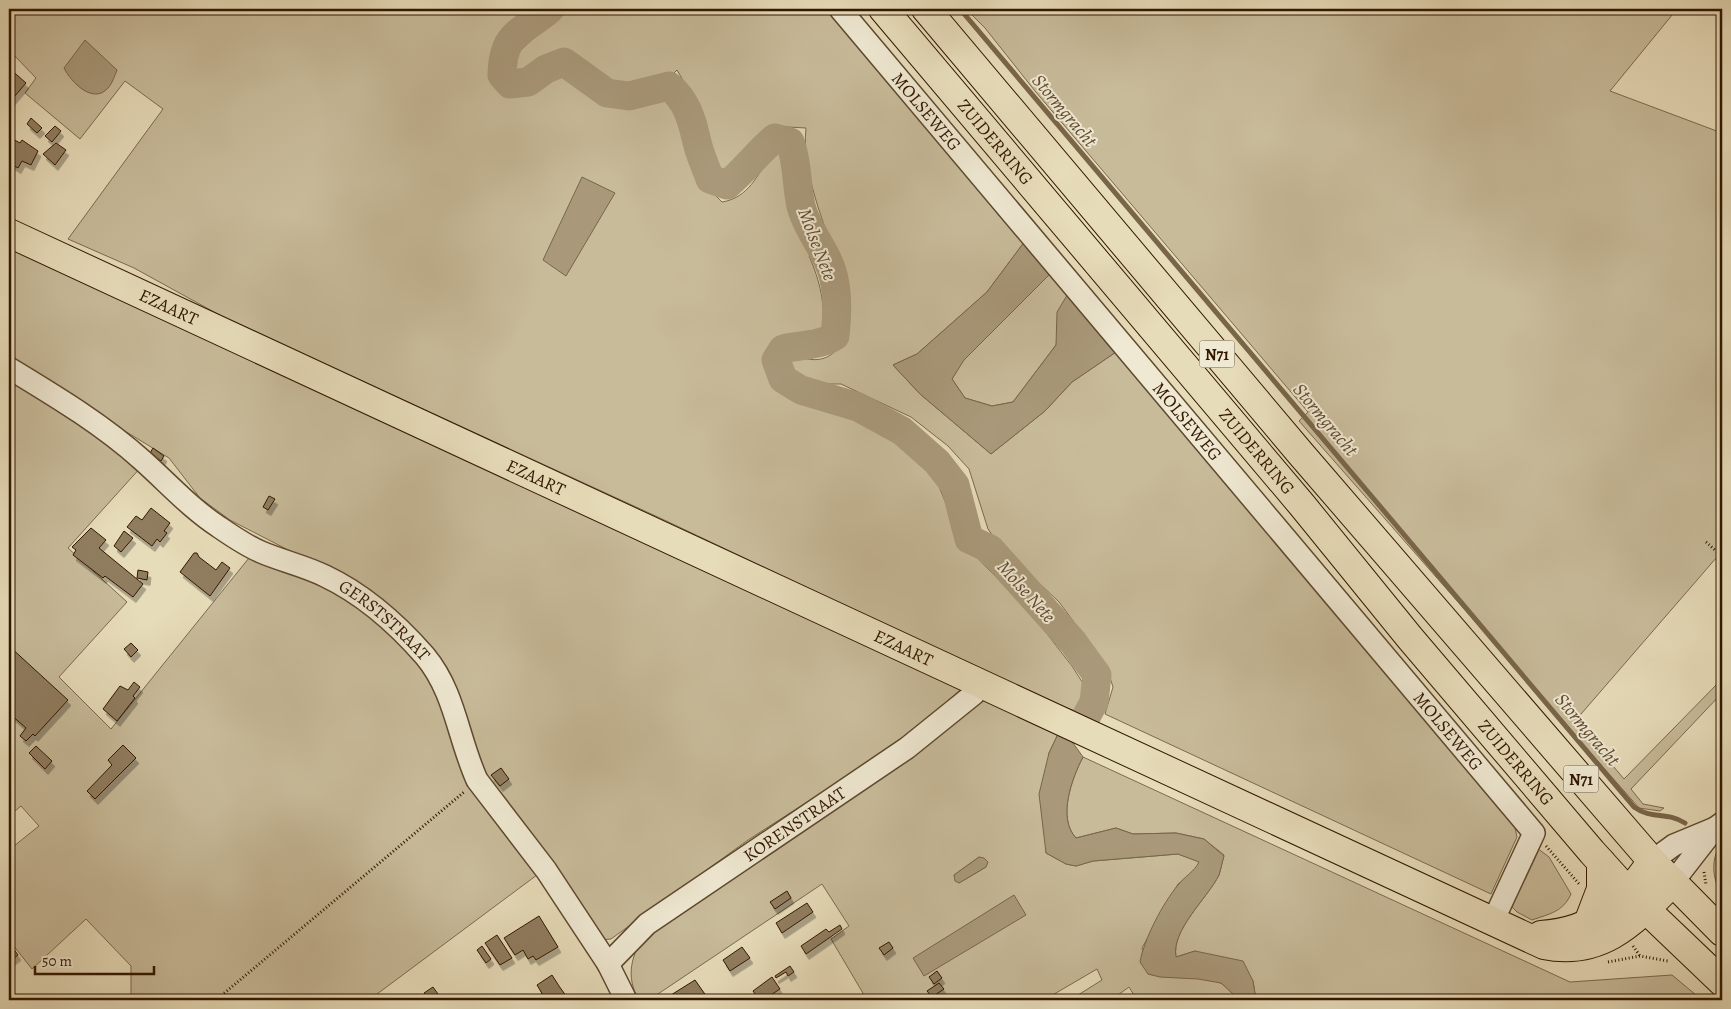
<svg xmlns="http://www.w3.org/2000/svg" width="1731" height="1009" viewBox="0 0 1731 1009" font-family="Alegreya,serif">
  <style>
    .green { fill: #c8bb9a; stroke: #7c694d; fill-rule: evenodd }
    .water { fill: #a9997a; stroke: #796549 }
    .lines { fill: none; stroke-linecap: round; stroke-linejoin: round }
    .stream { stroke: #796549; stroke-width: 5 }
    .river { stroke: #a9997a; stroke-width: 29 }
    .building { fill: #907d60; stroke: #311700; filter: url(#shadow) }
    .minor-casing { stroke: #5e482e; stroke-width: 24 }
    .major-casing { stroke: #311700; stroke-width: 30 }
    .highway-casing { stroke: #311700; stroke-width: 30 }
    .path { stroke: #311700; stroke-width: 3; stroke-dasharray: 1 2.5; stroke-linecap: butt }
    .minor { stroke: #efe8d2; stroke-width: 21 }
    .major { stroke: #e7dcb9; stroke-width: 28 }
    .highway { stroke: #e7dcb9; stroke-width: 28 }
    .labels { text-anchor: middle; stroke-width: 4; stroke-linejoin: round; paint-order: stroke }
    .shield { fill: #efe8d2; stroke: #6a563f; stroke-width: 1 }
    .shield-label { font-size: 16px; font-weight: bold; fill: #311700 }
    .street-label { font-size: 18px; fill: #311700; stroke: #efe8d2 }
    .water-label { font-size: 19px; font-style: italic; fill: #614b31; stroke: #efe8d2 }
  </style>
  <defs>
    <filter id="shadow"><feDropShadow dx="3" dy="5.5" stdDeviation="0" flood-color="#0004"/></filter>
  </defs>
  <rect width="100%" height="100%" fill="#e7dcb9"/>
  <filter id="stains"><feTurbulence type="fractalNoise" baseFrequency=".004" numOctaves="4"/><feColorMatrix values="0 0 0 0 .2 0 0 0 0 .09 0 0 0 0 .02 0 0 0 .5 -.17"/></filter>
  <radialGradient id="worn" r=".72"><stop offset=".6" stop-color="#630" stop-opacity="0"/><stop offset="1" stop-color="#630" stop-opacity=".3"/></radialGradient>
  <g class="green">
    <path d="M9 9H542C534 16 524 21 516 28 504 38 483 68 495 84 498 87 504 90 508 93 523 90 553 73 562 73 581 72 594 97 610 104 632 115 652 99 674 101 694 133 690 173 722 202 748 198 758 175 771 154L783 152 789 155 791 160 788 171 792 196 800 224 815 256H809C820 281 826 305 822 332L782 341 769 355 772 377 781 387 813 406 833 407 865 421 902 445 934 474 961 541 1030 612 1072 666 1086 688 1087 703 1081 713 1047 701 660 518 225 318 134 268 68 239 163 109 125 81 80 139 25 93 36 78 11 52 9 53Z"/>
    <path d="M564 9H832L1025 241 987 292 917 354 893 365 920 394 991 454 1045 411 1072 382 1119 350 1514 823 1517 837 1491 894 1105 714 1113 687 1106 665 1059 602 999 545 988 529 969 469 948 446 911 417 841 384H818L797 374 788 361 797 356C849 376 855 309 846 274 843 266 838 258 834 250 827 236 823 221 818 207 810 181 803 154 806 128L770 126 757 137 729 171 722 173 715 162 705 118 677 70 672 75C663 78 640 88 631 88 607 85 583 49 559 51 544 53 532 68 519 76L513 71V59L521 50Z"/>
    <polygon points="966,9 1677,9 1610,91 1722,133 1722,562 1717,557 1575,721 1624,779 1722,679 1722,693 1631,789 1643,804 1664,808 1660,811 1639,808 1299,421 1308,412 1035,91 985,28"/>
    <polygon points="9,245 213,343 961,689 905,739 748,840 611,939 599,940 486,774 450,675 421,636 335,574 230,520 200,498 169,458 9,360"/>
    <polygon points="1051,273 1069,292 1056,345 1013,402 992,406 965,398 952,379 964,359"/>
    <polygon points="9,374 142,466 68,548 127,602 59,677 111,729 253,553 355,599 419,659 442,707 541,872 369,1000 131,1000 131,966 86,919 32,969 9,940 9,850 39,826 21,806 9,816 9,782 12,778 9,776"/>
    <path d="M986 696 1059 732 1049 753 1046 853 1066 864 1076 866 1093 861 1178 854 1200 862 1193 873 1178 884 1142 948 1148 974C1168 979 1207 974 1222 984 1227 987 1230 991 1234 995V1000H1137L1129 987 1111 1000H1070L1102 980 1097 969 1044 1000H867L831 939 849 926 822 884 649 1000H639C625 977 631 953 647 933ZM979 857 987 862 986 867 959 883 954 875Z"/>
    <path d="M1083 757 1570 982 1672 975 1702 1000H1256L1253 981 1195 951 1176 957C1171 930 1207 899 1219 875 1221 869 1222 862 1224 855L1204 839 1176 833 1133 834 1116 828 1076 838C1057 818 1072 778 1083 757Z"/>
    <path d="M1722 841V895C1711 876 1711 859 1722 841Z"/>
    <path d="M1537 848 1549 857 1571 894C1563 912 1549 914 1532 920L1517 912 1508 903Z"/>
  </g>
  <g class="water">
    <path d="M85 40 117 70C115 75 112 84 108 88 93 105 71 82 64 68Z"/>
    <polygon points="582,177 615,193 566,276 543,260"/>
    <polygon points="1025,241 1051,273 964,360 952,379 965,398 992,406 1013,402 1056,345 1057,312 1069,292 1119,350 1072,382 1045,411 991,454 920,394 893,365 917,354 987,292"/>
    <path d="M1059 732 1073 743 1083 757C1072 778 1057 818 1076 838L1116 828 1133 834 1176 833 1204 839 1224 856C1222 862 1221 869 1219 875 1207 899 1171 930 1176 957L1195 951 1243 961 1253 981 1256 1000H1234V995L1221 983 1198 979 1160 977 1148 974 1140 962C1144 939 1163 903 1178 885 1185 876 1194 872 1199 862L1178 854 1093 861 1076 866 1066 864 1046 853 1039 794 1049 753Z"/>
    <polygon points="979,857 984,858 988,862 986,867 959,883 955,881 954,875"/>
    <polygon points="1014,895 1026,915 924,976 913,958"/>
  </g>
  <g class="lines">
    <g class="stream">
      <path d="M960 9 1634 807C1652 820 1666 811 1685 823"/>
      <polyline points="1718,859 1722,867"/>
    </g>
    <path class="river" d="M550 9C522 34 503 30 502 75L510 84 528 82 546 69 564 62 607 93 629 96 669 86C689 103 692 122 698 146 701 157 706 168 710 179L727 185C745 170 757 153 775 138L790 142C798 162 796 184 801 206 807 231 829 253 834 279 838 297 837 318 835 336 820 346 800 345 783 349L776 360 783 379 801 390 858 407 902 431 937 462 955 485 969 539 990 549 1073 642 1097 675 1094 702 1086 717"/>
  </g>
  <g class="building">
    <polygon points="9,68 26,83 9,103"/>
    <polygon points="31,118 42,128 37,133 27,124"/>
    <polygon points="55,126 61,131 52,142 45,136"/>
    <polygon points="11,138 20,143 22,140 38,151 31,165 22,161 18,168 9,163"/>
    <polygon points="56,143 66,150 55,165 43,154"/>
    <polygon points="153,448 164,456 161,461 150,453"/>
    <polygon points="269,496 275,499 268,510 263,507"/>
    <polygon points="151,508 170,523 164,531 167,533 160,542 157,539 152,546 127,527 136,516 142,520"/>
    <polygon points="91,528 106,540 99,548 143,584 133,597 105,576 103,578 73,555 76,550 72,547"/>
    <polygon points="124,531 133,538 121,552 114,546"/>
    <polygon points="194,553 197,553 199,557 216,570 222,562 230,568 210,596 180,572"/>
    <polygon points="138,570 148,572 147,580 137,578"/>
    <polygon points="131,643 138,650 131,657 124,649"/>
    <polygon points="9,646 68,700 35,736 33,734 26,741 20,736 26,728 9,713"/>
    <polygon points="134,682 140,687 133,696 135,698 117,721 103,709 120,686 128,690"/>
    <polygon points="123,745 136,758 95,799 87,791 112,765 108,760"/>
    <polygon points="36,746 52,761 45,769 29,753"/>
    <polygon points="501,768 509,779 500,786 491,775"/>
    <polygon points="787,891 791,898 775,909 770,902"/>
    <polygon points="807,903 813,912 782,933 776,923"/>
    <polygon points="539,916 558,947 536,960 533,956 528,959 523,950 515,955 504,938"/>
    <polygon points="840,925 842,929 806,954 801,946 826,929 829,932"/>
    <polygon points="497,935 512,958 500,965 485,943"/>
    <polygon points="889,942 893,948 884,955 879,948"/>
    <polygon points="482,946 491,959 486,963 477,950"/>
    <polygon points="742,947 750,958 730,971 723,960"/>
    <polygon points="13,948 18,955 9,962 9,950"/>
    <polygon points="790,966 794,972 788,976 786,972 776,978 775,976"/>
    <polygon points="937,971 942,978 934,984 929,977"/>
    <polygon points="552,975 559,986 569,1000 546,1000 537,985"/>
    <polygon points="772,977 780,989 763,1000 759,1000 753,991"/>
    <polygon points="695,980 709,1000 674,1000 671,995"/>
    <polygon points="939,983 944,989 932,997 927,991"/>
    <polygon points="433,987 438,994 429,1000 424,993"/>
  </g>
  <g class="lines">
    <g class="minor-casing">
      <g id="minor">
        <path id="s1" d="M840 9 1534 833 1493 921"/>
        <path id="s2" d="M9 368C55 396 102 424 142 460 168 483 190 508 219 527 232 536 247 546 261 552 282 561 305 566 325 576 363 594 397 624 425 656 455 692 458 738 477 780L546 870 608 964 626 1000"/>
        <polyline points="1652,861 1674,845 1715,828"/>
        <polyline points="1673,882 1715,828 1722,823"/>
        <path id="s3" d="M608 964 647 924 907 748 974 694 980 684"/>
      </g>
    </g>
    <g class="major-casing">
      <g id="major">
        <path id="s4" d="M9 233 1544 945C1603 957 1635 920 1673 882"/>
        <polyline points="1632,896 1722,982"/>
        <polyline points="1588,923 1601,889 1601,862"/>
        <path d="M1541 935C1597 931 1622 904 1652 861L1722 932"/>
      </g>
    </g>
    <g class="highway-casing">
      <g id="highway">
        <path id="s5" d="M883 9 1302 505 1410 638 1592 852 1629 893"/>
        <polyline points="926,9 1301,454 1652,861"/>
      </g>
    </g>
    <g class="path">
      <polyline points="1706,542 1722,556"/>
      <polyline points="1546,846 1580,885"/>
      <polyline points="1704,872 1706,885"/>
      <polyline points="1633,946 1640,956"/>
      <polyline points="1608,962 1640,956 1668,961"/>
      <polyline points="216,1000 464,792"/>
      <polyline points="926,1000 931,997"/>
    </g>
    <use href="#minor" class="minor"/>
    <use href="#major" class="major"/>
    <use href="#highway" class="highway"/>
  </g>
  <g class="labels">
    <g class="shield">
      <rect x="1199.5" y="340.5" width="35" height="27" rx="4"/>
      <rect x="1563.5" y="765.5" width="35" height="27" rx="4"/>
    </g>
    <g class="shield-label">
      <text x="1217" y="360">N71</text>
      <text x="1581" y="785">N71</text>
    </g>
    <g class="street-label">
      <text dy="6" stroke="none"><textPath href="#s1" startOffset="134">MOLSEWEG</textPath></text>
      <text dy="6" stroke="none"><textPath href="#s5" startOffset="174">ZUIDERRING</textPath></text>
      <text dy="6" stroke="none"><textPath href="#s4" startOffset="176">EZAART</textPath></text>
      <text dy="6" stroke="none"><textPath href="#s1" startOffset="539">MOLSEWEG</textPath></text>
      <text dy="6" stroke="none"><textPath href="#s5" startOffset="579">ZUIDERRING</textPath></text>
      <text dy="6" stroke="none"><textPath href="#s4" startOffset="581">EZAART</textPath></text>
      <text dy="6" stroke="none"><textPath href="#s2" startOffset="456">GERSTSTRAAT</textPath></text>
      <text dy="6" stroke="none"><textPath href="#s4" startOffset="986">EZAART</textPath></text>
      <text dy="6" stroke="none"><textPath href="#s1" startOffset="944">MOLSEWEG</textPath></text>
      <text dy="6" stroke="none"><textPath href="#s5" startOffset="984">ZUIDERRING</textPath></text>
      <text dy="6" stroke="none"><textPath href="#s3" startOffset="234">KORENSTRAAT</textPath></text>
    </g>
    <g class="water-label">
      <text transform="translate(1065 110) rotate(50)" y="7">Stormgracht</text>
      <text transform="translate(818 244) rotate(69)" y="7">Molse Nete</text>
      <text transform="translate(1326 419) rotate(50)" y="7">Stormgracht</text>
      <text transform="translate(1027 591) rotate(48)" y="7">Molse Nete</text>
      <text transform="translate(1588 729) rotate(50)" y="7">Stormgracht</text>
    </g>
  </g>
  <rect width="1731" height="1009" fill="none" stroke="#e7dcb9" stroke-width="30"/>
  <rect x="10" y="10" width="1711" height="989" fill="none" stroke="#311700" stroke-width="2.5"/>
  <rect x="15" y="15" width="1701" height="979" fill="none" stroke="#311700"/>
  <path d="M35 966v8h119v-8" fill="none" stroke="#311700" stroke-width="2.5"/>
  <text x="42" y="966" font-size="15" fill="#311700" stroke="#efe8d2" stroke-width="4" paint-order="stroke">50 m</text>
  <rect width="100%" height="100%" filter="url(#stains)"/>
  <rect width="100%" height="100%" fill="url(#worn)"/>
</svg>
